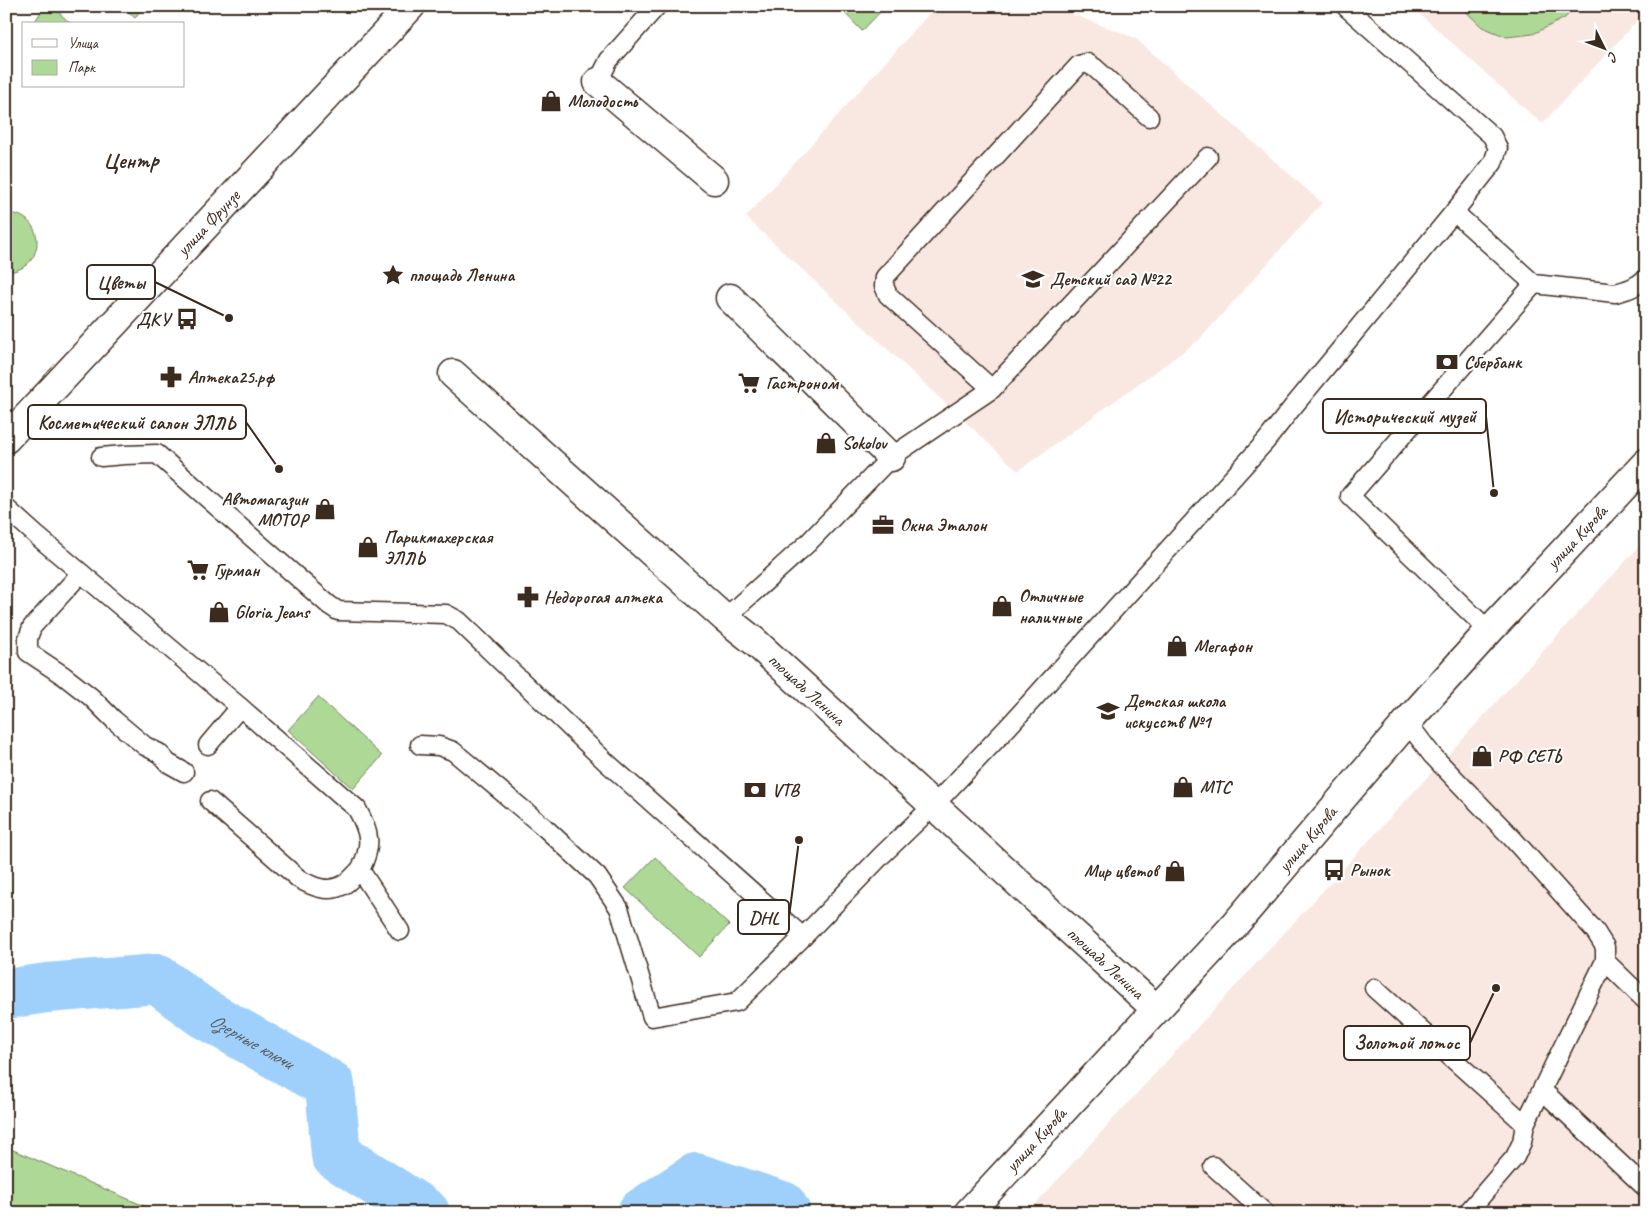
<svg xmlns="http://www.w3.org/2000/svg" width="1652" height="1219" viewBox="0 0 1652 1219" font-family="Caveat,sans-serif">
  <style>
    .built { fill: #f9e8e2 }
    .green { fill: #add896; stroke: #74815a }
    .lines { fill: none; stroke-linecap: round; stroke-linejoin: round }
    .river { stroke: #9ed0fb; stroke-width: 50 }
    .service-casing { stroke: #3b2a1e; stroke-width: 21 }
    .minor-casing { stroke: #3b2a1e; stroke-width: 31 }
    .primary-casing { stroke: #3b2a1e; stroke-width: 31 }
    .service { stroke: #fff; stroke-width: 18 }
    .minor { stroke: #fff; stroke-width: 28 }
    .primary { stroke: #fff; stroke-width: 28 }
    .labels { text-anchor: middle; stroke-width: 4; stroke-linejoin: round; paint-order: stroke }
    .poi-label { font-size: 18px; font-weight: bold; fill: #3b2a1e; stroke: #fff; text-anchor: start }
    .street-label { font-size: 18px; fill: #3b2a1e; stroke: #fff }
    .water-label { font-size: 19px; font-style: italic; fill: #595c60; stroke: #fff }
    .district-label { font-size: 22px; font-weight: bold; fill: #3b2a1e; stroke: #fff }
    .leader { fill: none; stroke: #3b2a1e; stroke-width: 2 }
    .callout-dot { fill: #3b2a1e; stroke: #fff; stroke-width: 2 }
    .callout { fill: #fff; stroke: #3b2a1e; stroke-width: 2 }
    .callout-label { font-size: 19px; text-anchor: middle; font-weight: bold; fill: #3b2a1e }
  </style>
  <rect width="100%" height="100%" fill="#fff"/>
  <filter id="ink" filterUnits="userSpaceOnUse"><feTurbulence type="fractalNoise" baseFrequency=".02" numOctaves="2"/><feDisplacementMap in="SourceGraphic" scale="10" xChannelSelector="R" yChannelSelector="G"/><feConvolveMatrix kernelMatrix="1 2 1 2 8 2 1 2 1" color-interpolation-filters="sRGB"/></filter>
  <g filter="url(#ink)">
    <g class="built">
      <polygon points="936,6 1051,6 1135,38 1322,203 1199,340 1018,471 746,217"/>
      <polygon points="1411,6 1646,6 1646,11 1542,124"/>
      <polygon points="1646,539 1646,1213 1027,1213"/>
    </g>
    <g class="green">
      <polygon points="45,6 52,6 71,24 33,24"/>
      <polygon points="122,6 143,6 135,18"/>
      <polygon points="838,6 886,6 862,31"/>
      <polygon points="1460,6 1575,6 1565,18 1533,34 1507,37 1482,27"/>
      <path d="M6 213C46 213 48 268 8 272H6Z"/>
      <polygon points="318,697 382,756 353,789 288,730"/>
      <polygon points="655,857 729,925 699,957 625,888"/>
      <polygon points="6,1147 161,1213 6,1213"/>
    </g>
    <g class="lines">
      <g class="river">
        <path id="s1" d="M6 994 47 988 157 979 203 1013 330 1085 336 1155 425 1213"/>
        <polyline points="642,1213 696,1178 782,1206 786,1213"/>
      </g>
      <g class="service-casing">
        <g id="service">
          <polyline points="1346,7 1492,136 1498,148 1493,163 1454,212"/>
          <polyline points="598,82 609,60 657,6"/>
          <polyline points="992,389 888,295 884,286 885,277 1079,65 1087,63 1095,68 1149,117"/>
          <polyline points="101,457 124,455 157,454 329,605 338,611 446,614 459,621 605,761 803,937"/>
          <path d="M6 508 36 535 240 707 357 809C370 833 373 845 360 870L400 931"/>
          <polyline points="81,573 32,627 28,638 28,652 64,676 91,697 114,720 145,746 159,753 168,763 184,772"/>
          <polyline points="725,618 808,543 891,457 992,389 1208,157"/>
          <polyline points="1489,631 1350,496 1534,284"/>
          <polyline points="1407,722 1432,755 1512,838 1595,931 1605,947 1605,961 1525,1124 1522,1142 1515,1157 1467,1213"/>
          <polyline points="208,745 240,707"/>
          <path d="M420 745 439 746 453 751 544 827 597 876 619 908 652 1017 737 1002 803 937 882 855 933 806 1009 726 1266 441 1292 408 1454 212 1534 284 1615 293C1627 290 1637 287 1646 278"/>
          <path d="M210 801 299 879C313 887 329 894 345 884 350 881 355 874 360 870"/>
          <polyline points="1605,961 1646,1001"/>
          <polyline points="1374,988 1525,1124"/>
          <polyline points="1542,1090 1646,1188"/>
          <polyline points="1213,1166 1265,1213"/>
        </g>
      </g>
      <g class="minor-casing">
        <g id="minor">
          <polyline points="598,82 714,180"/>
          <polyline points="730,298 891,457"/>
          <path id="s2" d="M453 374 725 618 754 641 1156 1009"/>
        </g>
      </g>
      <g class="primary-casing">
        <g id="primary">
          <path id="s3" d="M6 439 411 6"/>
          <path id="s4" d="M968 1213 1231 929 1407 722 1489 631 1646 463"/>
        </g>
      </g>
      <use href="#service" class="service"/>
      <use href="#minor" class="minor"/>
      <use href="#primary" class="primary"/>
    </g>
  </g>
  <defs>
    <g id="shop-bare" transform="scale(1.725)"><path d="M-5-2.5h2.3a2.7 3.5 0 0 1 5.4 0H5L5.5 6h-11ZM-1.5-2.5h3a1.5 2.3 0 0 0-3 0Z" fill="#3b2a1e" stroke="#fff" stroke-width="2.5" paint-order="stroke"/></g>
    <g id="sight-bare" transform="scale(1.725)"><path d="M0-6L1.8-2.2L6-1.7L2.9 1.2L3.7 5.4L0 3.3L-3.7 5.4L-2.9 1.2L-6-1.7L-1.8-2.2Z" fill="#3b2a1e" stroke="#fff" stroke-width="2.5" paint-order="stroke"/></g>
    <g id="school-bare" transform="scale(1.725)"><path d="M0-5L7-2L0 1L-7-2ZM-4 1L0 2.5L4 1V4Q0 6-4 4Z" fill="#3b2a1e" stroke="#fff" stroke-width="2.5" paint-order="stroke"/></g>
    <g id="bus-bare" transform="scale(1.725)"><path d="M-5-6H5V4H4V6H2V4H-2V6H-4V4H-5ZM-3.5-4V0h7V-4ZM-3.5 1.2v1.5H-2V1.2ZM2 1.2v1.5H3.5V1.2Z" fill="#3b2a1e" stroke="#fff" stroke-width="2.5" paint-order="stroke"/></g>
    <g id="bank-bare" transform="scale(1.725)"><path d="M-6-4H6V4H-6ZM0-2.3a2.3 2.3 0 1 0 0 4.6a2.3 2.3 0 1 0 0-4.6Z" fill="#3b2a1e" stroke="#fff" stroke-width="2.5" paint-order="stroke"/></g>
    <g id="pharmacy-bare" transform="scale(1.725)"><path d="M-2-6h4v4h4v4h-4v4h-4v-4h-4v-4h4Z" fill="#3b2a1e" stroke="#fff" stroke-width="2.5" paint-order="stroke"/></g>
    <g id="supermarket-bare" transform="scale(1.725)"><path d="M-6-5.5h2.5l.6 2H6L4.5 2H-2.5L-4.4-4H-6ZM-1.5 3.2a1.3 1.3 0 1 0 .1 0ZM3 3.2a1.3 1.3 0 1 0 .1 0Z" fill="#3b2a1e" stroke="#fff" stroke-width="2.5" paint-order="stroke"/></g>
    <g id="office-bare" transform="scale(1.725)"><path d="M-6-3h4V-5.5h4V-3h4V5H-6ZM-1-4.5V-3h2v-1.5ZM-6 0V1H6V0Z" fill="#3b2a1e" stroke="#fff" stroke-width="2.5" paint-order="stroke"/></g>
  </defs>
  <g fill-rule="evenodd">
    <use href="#shop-bare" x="551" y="101"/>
    <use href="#sight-bare" x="393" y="275"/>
    <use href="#school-bare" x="1033" y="279"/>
    <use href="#bus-bare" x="187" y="319"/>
    <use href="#bank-bare" x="1447" y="362"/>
    <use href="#pharmacy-bare" x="171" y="377"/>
    <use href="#supermarket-bare" x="749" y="383"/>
    <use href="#shop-bare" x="826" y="443"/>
    <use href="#shop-bare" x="325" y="509"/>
    <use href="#office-bare" x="883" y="525"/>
    <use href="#shop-bare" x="368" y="547"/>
    <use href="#supermarket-bare" x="198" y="570"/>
    <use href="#pharmacy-bare" x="528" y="597"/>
    <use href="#shop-bare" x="1002" y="606"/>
    <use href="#shop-bare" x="219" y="612"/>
    <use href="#shop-bare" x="1177" y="646"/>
    <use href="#school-bare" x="1108" y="711"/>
    <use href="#shop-bare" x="1482" y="756"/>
    <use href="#shop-bare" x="1183" y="787"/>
    <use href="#bank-bare" x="755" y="790"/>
    <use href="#bus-bare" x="1334" y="870"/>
    <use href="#shop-bare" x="1175" y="871"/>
  </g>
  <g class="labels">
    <g class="poi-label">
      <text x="568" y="107">Молодость</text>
      <text x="409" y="281">площадь Ленина</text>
      <text x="1050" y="285">Детский сад №22</text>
      <text x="170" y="325" text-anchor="end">ДКУ</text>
      <text x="1464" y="368">Сбербанк</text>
      <text x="188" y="383">Аптека25.рф</text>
      <text x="766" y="389">Гастроном</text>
      <text x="842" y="449">Sokolov</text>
      <text x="308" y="505" text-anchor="end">Автомагазин<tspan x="308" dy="21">МОТОР</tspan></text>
      <text x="900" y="531">Окна Эталон</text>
      <text x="384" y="543">Парикмахерская<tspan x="384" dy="21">ЭЛЛЬ</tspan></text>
      <text x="214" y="576">Гурман</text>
      <text x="1019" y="602">Отличные<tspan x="1019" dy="21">наличные</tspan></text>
      <text x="544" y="603">Недорогая аптека</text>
      <text x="235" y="618">Gloria Jeans</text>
      <text x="1194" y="652">Мегафон</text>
      <text x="1124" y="707">Детская школа<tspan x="1124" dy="21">искусств №1</tspan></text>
      <text x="1498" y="762">РФ СЕТЬ</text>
      <text x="1200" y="793">МТС</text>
      <text x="772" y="796">VTB</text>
      <text x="1350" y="876">Рынок</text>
      <text x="1158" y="877" text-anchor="end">Мир цветов</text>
    </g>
    <g class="street-label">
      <text dy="6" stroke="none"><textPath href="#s3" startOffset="296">улица Фрунзе</textPath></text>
      <text dy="6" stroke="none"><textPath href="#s4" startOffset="910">улица Кирова</textPath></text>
      <text dy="6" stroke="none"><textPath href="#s2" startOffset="474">площадь Ленина</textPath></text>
      <text dy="6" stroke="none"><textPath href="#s4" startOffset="505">улица Кирова</textPath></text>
      <text dy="6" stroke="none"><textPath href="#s2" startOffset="879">площадь Ленина</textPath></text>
      <text dy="6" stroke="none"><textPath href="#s4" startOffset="100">улица Кирова</textPath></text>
    </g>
    <g class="water-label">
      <text dy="7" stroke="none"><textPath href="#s1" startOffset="265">Озерные ключи</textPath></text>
    </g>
    <g class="district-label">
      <text x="131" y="168">Центр</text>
    </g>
  </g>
  <path class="leader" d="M229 318L155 282M1494 493L1486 416M279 469L246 422M799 840L789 917M1496 988L1470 1043"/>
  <g class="callout-dot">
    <circle cx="229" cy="318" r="5"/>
    <circle cx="1494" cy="493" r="5"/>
    <circle cx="279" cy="469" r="5"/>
    <circle cx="799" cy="840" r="5"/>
    <circle cx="1496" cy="988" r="5"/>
  </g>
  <g class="callout">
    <rect x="87" y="265" width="68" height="34" rx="5"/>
    <rect x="1323" y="399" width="163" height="34" rx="5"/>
    <rect x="28" y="405" width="218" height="34" rx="5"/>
    <rect x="738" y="900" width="51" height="34" rx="5"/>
    <rect x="1344" y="1026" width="126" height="34" rx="5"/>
  </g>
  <g class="callout-label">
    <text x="121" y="289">Цветы</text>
    <text x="1405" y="423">Исторический музей</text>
    <text x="137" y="429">Косметический салон ЭЛЛЬ</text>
    <text x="764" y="924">DHL</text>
    <text x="1407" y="1049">Золотой лотос</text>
  </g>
  <rect width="1652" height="1219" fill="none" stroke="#fff" stroke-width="25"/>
  <rect x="12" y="12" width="1627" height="1194" fill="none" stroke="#3b2a1e" stroke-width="2" filter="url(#ink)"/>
  <rect x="22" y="22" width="162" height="65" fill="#ffffff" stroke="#b1aaa5"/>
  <rect x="32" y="39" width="25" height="8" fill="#ffffff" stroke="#b1aaa5"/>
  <text x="68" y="48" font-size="15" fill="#3b2a1e">Улица</text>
  <rect x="32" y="60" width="25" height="15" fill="#add896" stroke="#b1aaa5"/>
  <text x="68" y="72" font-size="15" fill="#3b2a1e">Парк</text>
  <g transform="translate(1604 48) rotate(132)" stroke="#ffffff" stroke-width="4" paint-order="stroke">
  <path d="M0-4L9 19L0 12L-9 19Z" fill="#3b2a1e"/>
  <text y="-8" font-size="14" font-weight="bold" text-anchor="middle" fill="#3b2a1e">С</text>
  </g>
</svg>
